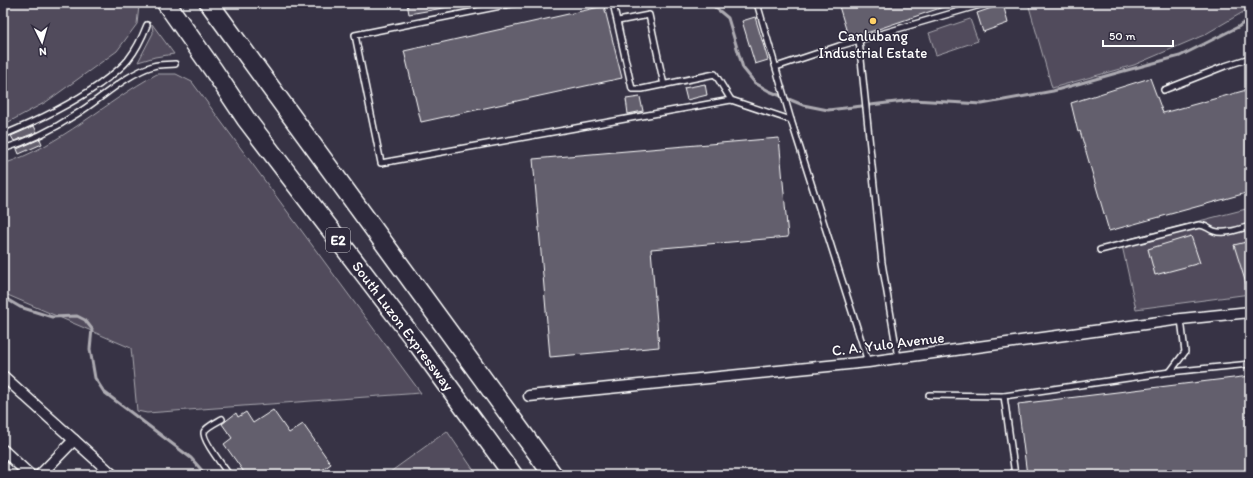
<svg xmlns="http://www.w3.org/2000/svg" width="1253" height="478" viewBox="0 0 1253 478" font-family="Itim,sans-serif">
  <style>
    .green { fill: #514c5c; stroke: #a8a6ae }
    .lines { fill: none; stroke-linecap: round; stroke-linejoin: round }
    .stream { stroke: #adabb2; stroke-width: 3 }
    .building { fill: #635f6d; stroke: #fff }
    .lane-casing { stroke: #fff; stroke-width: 8 }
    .street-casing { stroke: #fff; stroke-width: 13 }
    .highway-casing { stroke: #fff; stroke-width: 21 }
    .lane { stroke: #2f2a3d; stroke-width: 5 }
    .street { stroke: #2f2a3d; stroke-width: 10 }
    .highway { stroke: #2f2a3d; stroke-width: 18 }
    .poi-dot { fill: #ffd166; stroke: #2f2a3d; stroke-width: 1.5 }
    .labels { text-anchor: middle; stroke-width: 3; stroke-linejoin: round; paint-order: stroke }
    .shield { fill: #2f2a3d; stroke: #c1bfc5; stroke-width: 1 }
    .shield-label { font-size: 14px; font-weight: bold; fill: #fff }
    .poi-label { font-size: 15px; fill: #fff; stroke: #2f2a3d }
    .street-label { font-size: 15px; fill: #fff; stroke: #2f2a3d }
  </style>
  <rect width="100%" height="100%" fill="#373345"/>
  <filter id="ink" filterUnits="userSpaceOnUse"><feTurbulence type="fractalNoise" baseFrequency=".025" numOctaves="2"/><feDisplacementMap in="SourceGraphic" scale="8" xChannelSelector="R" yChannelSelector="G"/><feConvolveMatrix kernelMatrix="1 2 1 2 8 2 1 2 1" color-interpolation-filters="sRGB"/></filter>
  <g filter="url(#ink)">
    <g class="green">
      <polygon points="3,3 137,3 139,6 137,24 117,51 46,102 3,125"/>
      <polygon points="1028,3 1250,3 1250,8 1204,35 1134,65 1052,88"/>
      <polygon points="970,19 978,41 936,55 929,33"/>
      <polygon points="152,24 174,54 155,57 138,62 153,33"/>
      <path d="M157 74H176L192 82 421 393 147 413 137 411 131 348 3 293V164C60 146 105 102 157 74Z"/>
      <polygon points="1250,208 1250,294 1136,309 1121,241"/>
      <polygon points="447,431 477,475 386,475"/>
    </g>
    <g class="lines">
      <g class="stream">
        <polyline points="710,3 728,18 743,68 755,83 769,91 803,105 828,110 913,100 982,104 1053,91 1120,72 1180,56 1238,27 1250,18"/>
        <polyline points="3,297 20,307 52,317 77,316 85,320 92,329 90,349 95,378 104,392 191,458 206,475"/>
      </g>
    </g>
    <g class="building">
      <polygon points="407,3 449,3 449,7 409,14"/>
      <polygon points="838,3 951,3 952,4 849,39"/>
      <polygon points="1003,4 1008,23 983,32 977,13"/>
      <polygon points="604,6 622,78 421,122 404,51"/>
      <polygon points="755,17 768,60 755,64 742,21"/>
      <polygon points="1150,78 1163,113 1250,89 1250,192 1109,231 1080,131 1078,132 1071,103"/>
      <polygon points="705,84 707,95 687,100 684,88"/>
      <polygon points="640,97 643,111 628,114 626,99"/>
      <polygon points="34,126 37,132 14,141 11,136"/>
      <polygon points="779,138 788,237 651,249 659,347 550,357 533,159"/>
      <polygon points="40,139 42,144 19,154 17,149"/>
      <polygon points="1191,236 1200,263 1155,275 1148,249"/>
      <polygon points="1250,241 1250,289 1248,290 1234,245"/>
      <polygon points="1250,376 1250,475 1027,475 1018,404"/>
      <polygon points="273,410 289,433 303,424 331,464 315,475 246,475 224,444 232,438 222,424 236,413 238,417 246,412 253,423"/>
    </g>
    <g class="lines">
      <g class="lane-casing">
        <g id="lane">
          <polyline points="516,3 355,35 381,163 731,100"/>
          <polyline points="613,3 632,89 642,89 715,74 731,100 791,120"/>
          <polyline points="757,3 791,120 868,362"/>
          <polyline points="618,21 649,15 664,85"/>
          <polyline points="859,40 882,263 898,358"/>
          <polyline points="776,67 839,46 987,3"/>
          <polyline points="1164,90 1225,66 1250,58"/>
          <path d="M3 135C37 121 70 105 100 84 110 76 120 70 128 60 136 50 142 38 147 25"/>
          <path d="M3 149C30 141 51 131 75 115 100 100 126 74 153 66 160 64 168 65 175 64"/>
          <path d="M1100 250 1199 225C1206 225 1208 229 1214 231 1224 235 1240 229 1250 226"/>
          <polyline points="1170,372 1185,352 1181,319"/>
          <polyline points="929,395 1004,396 1170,372 1250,364"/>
          <polyline points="1004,396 1015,475"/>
          <path d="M222 419C217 422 206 427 204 432 202 440 224 467 229 475"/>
        </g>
      </g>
      <g class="street-casing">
        <g id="street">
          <polyline points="3,376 113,475"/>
          <polyline points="529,396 868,362 1181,319 1250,312"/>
          <polyline points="3,450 30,475"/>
          <polyline points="40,475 74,440"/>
        </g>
      </g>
      <g class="highway-casing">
        <g id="highway">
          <polyline points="166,3 214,71 246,119 417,343 513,475"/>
          <polyline points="209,3 553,475"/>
        </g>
      </g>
      <use href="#lane" class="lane"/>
      <use href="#street" class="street"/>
      <use href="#highway" class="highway"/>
    </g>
  </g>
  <circle class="poi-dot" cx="873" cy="21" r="4"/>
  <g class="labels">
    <rect class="shield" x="326" y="228" width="24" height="24" rx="3"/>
    <g class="shield-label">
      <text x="338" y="245">E2</text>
    </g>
    <g class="poi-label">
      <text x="873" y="41">Canlubang<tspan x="873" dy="17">Industrial Estate</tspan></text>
    </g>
    <g class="street-label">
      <text transform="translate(403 326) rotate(53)" y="5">South Luzon Expressway</text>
      <text transform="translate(888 344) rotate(-7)" y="5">C. A. Yulo Avenue</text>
    </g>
  </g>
  <rect width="1253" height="478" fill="none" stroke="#2f2a3d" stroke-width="16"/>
  <rect x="8" y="8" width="1237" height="462" fill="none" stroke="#fff" stroke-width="1.5" filter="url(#ink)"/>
  <g transform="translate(42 42) rotate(175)" stroke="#2f2a3d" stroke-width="3" paint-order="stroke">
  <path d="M0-3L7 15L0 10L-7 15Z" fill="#ffffff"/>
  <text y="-6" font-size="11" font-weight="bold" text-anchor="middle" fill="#ffffff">N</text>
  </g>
  <path d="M1103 40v6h70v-6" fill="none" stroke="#ffffff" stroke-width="2"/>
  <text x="1109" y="40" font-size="12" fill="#ffffff" stroke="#2f2a3d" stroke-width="3" paint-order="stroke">50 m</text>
</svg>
